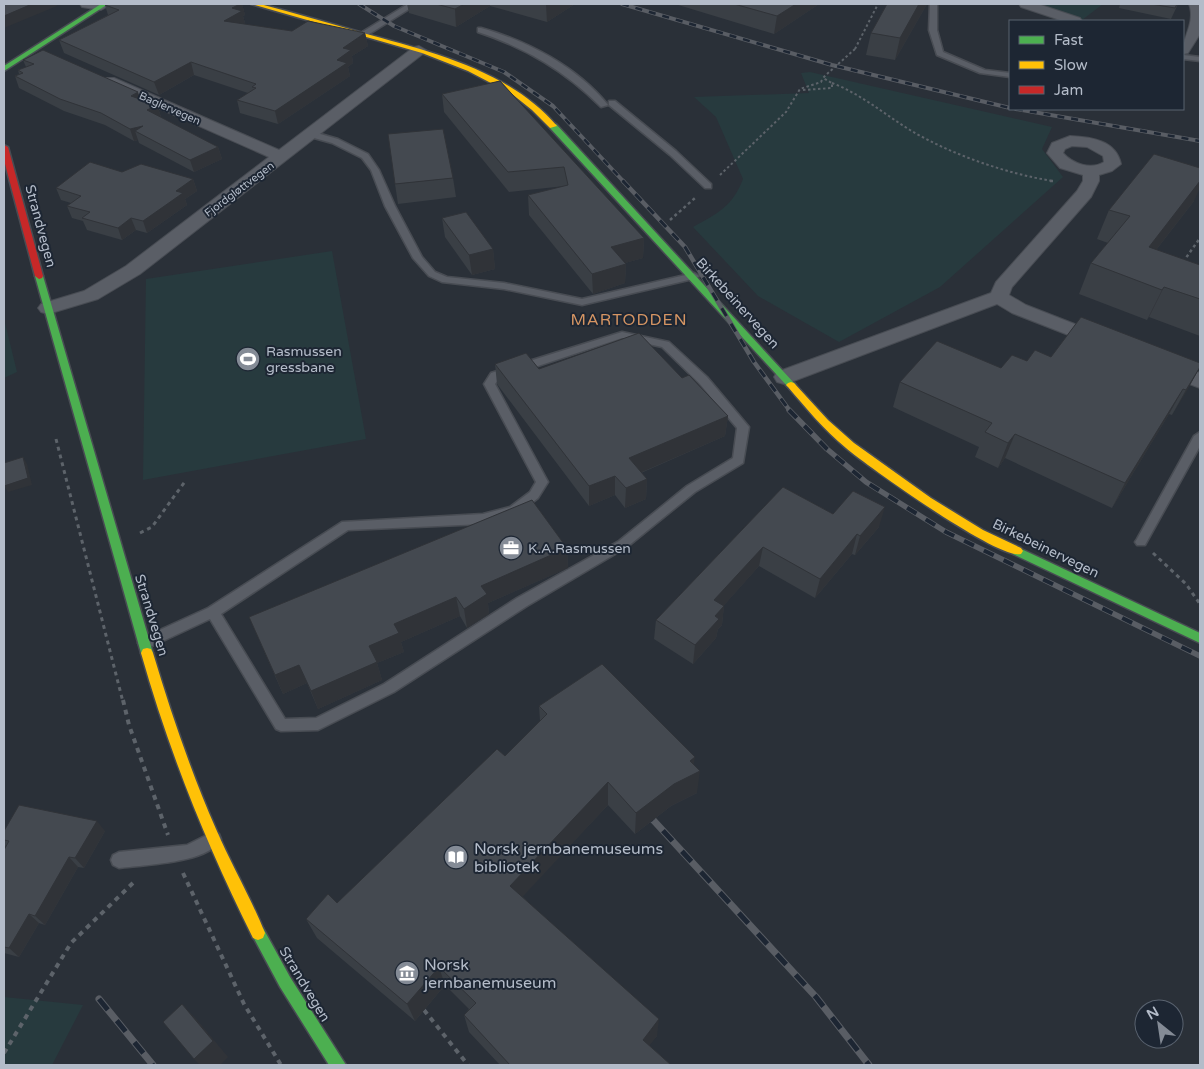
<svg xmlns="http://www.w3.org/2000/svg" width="1204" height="1069" viewBox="0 0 1204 1069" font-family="'Varela Round',sans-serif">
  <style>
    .green { fill: #273a3e }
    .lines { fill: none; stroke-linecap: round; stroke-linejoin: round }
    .lane-casing { stroke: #484c53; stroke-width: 3 }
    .street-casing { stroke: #484c53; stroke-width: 2 }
    .fast-casing { stroke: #484c53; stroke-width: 3 }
    .slow-casing { stroke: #484c53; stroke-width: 3 }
    .jam-casing { stroke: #484c53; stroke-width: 3 }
    .path-far3 { stroke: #5d636a; stroke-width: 2; stroke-dasharray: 2.5 2.5; stroke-linecap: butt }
    .path-far2 { stroke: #5d636a; stroke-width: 2.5; stroke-dasharray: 3 3; stroke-linecap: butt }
    .path-far1 { stroke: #5d636a; stroke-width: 3; stroke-dasharray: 4 4; stroke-linecap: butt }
    .path { stroke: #5d636a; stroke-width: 4; stroke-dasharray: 5 5; stroke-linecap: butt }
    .lane { fill: #5a5e66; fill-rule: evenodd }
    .street { fill: #5a5e66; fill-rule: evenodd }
    .fast { fill: #4caf50; fill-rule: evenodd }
    .slow { fill: #ffc107; fill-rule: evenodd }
    .jam { fill: #c62828; fill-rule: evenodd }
    .rail-far3-casing { stroke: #595d64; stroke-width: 4 }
    .rail-far2-casing { stroke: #595d64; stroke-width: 4.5 }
    .rail-far1-casing { stroke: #595d64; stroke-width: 5.5 }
    .rail-casing { stroke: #595d64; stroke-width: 7 }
    .rail-far3 { stroke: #1d2633; stroke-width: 2.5; stroke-dasharray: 7; stroke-linecap: butt }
    .rail-far2 { stroke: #1d2633; stroke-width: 3; stroke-dasharray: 9; stroke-linecap: butt }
    .rail-far1 { stroke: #1d2633; stroke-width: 4; stroke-dasharray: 11; stroke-linecap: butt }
    .rail { stroke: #1d2633; stroke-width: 5; stroke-dasharray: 14; stroke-linecap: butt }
    .path-bridge { stroke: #5d636a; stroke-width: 2; stroke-dasharray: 2.5 2.5; stroke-linecap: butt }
    .wall { fill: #3a3f45 }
    .shaded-wall { fill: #303338 }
    .building { fill: #444950; stroke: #303338 }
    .labels { text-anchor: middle; stroke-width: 4; stroke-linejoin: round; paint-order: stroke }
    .far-street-label { font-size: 11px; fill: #b4bcc9; stroke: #1d2633 }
    .street-label { font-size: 14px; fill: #b4bcc9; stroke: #1d2633 }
    .poi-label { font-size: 14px; fill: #b4bcc9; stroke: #1d2633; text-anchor: start }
    .quarter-label { font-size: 16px; letter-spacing: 1px; fill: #d59563; stroke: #1d2633 }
    .near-poi-label { font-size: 16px; fill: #b4bcc9; stroke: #1d2633; text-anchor: start }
  </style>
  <rect width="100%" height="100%" fill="#2a3038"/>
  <g class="green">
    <polygon points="1036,4 1103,4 1082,20"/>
    <path d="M810 72 1052 127 1042 149 1063 177 940 287 839 342 758 296 693 227C717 214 733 206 743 179L716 117 694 97 809 93 801 73Z"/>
    <polygon points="332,251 366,439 143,480 146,279"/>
    <polygon points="4,319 17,372 4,378"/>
    <polygon points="4,997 83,1005 52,1065 4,1065"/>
  </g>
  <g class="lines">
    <g class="lane-casing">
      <g id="lane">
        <polygon points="408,4 417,4 366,36 359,34"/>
        <polygon points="930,4 937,4 937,30 943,52 985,70 1010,73 1010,77 980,73 937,55 929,30"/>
        <path d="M481 28C528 41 577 67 608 105L601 107C565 71 526 48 478 32V28Z"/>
        <polygon points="1183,55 1200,57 1200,61 1183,59"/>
        <polygon points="609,101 615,101 676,151 711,184 711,188 705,188 670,155 609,105"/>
        <polygon points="310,131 338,139 368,154 379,170 395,206 422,257 435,272 447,277 504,283 582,299 694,273 699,276 697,278 582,305 504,289 442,282 429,276 413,258 385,206 371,170 362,158 332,143 307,136 307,132"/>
        <path d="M622 332 669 342 707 377 749 427 743 463 695 492 627 547 527 606 394 692 318 730 281 731 276 729 210 619 150 647 145 649 140 647 138 643 140 639 208 608 342 522 483 514 510 507 530 492 536 482 484 384 491 373ZM622 338 662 347 699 383 737 428 733 458 687 486 619 541 517 598 384 684 316 718 285 719 221 614 348 530 483 524 518 514 538 498 548 482 495 384 499 379Z"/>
        <polygon points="1200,432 1200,446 1145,545 1137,545 1135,542 1137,539 1194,436"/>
        <path d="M213 832 219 834 221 839C210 863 143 865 119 868L113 865 111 860 113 855 119 852 187 845Z"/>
      </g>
    </g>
    <g class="street-casing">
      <g id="street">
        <polygon points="80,4 106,4 108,6 101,10 82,7"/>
        <polygon points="1019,4 1038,4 1080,18 1082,21 1063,21 1021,7"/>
        <path d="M1189 4H1200V34L1188 53 1183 54C1182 36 1196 23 1189 4Z"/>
        <polygon points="419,46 426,50 424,53 140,274 98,299 48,314 41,312 38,308 41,304 84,291 126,266 269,157 104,84 102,81 104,78 114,78 279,150 414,47"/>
        <path d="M1070 136C1091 137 1116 140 1121 164L1112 171 1099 175V181L1091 197 1012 287 1009 295 1026 305 1108 337 1111 341 1108 345 1101 347 1094 345 1012 313 997 304 791 382 784 384 777 382 774 377 777 372 991 293 996 282 1077 191 1083 181V175L1060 168 1047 153 1052 143ZM1072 146 1087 147 1103 156 1104 162C1091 170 1073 164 1063 153L1065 149Z"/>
        <polygon points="1165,360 1200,373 1200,388 1158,372 1155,367 1158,362"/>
      </g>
    </g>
    <g class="fast-casing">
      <g id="fast">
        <polygon points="101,4 108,4 4,71 4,66"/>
        <polygon points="550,124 556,124 794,383 796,385 794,387 788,387 550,128"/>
        <polygon points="39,273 43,276 153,653 151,657 147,658 143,657 141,653 35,276"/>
        <polygon points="1017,547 1200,633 1200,643 1013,554 1011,551 1013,548"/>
        <polygon points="258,926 263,928 290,977 346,1065 329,1065 280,987 251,933 253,928"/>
      </g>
    </g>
    <g class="slow-casing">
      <g id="slow">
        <path d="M251 4H260C295 13 329 23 363 33 431 52 509 70 557 126L550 128 532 110 512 94 468 71 422 53Z"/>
        <path d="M791 382 794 383 828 420 854 443 931 498 983 530 1021 548 1023 551 1021 554C1000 561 867 466 846 448 824 430 806 408 788 387L786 385 788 383Z"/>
        <path d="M147 648 151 649 153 653C171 713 191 772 216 829 231 864 251 898 265 933L263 938 258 940 253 938C207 846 169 752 141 653L143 649Z"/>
      </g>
    </g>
    <g class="jam-casing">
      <polygon id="jam" points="4,145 8,147 43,276 42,278 39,279 35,276 4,160"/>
    </g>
    <g class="path-far3">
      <polyline points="855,49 878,4"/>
      <path d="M832 83C861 94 884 114 910 130 950 154 1007 174 1053 181"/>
      <polyline points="803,90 832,88 832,83 823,78 827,74"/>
      <polyline points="720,175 786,112 800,89 821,82 823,78"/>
    </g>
    <g class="path-far2">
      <polyline points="1050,181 1053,181"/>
      <polyline points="670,220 695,198"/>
      <polyline points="1183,262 1200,238"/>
    </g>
    <g class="path-far1">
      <polyline points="56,439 123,702"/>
      <polyline points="140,533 152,527 186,480"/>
      <polyline points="1153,553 1186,584 1200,604"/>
    </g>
    <g class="path">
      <polyline points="123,700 129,725 168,835"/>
      <polyline points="183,873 244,1004 281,1065"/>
      <polyline points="424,1010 468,1065"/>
      <polyline points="4,1053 71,943 135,881"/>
    </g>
    <use href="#lane" class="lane"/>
    <use href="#street" class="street"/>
    <use href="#fast" class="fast"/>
    <use href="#slow" class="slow"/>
    <use href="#jam" class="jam"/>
    <g class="rail-far3-casing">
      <g id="rail-far3">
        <polyline points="359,4 394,26 504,72 553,106 624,182"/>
        <polyline points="622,4 832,65 1010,108"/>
        <polyline points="1016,109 1200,141"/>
      </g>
    </g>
    <g class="rail-far2-casing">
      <polyline id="rail-far2" points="623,181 685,247 754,362 790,411"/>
    </g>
    <g class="rail-far1-casing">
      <polyline id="rail-far1" points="789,410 827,449 866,482 946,532 1200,656"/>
    </g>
    <g class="rail-casing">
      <g id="rail">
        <polyline points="644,810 816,997 869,1065"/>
        <polyline points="99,999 153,1065"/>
      </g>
    </g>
    <use href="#rail-far3" class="rail-far3"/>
    <use href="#rail-far2" class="rail-far2"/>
    <use href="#rail-far1" class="rail-far1"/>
    <use href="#rail" class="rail"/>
    <polyline class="path-bridge" points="827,74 855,49"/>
  </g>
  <g class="wall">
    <polygon points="108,4 242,4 245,15 243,16 245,23 243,24 292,31 365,33 368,46 352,56 353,63 348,67 350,76 278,124 240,113 237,100 248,93 194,75 159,95 64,53 59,40 108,15 105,5"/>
    <polygon points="407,4 575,4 547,22 490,6 456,27 409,13"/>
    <polygon points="675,4 819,4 774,34"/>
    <polygon points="927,4 895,60 866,55 871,33"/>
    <polygon points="1120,4 1178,4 1171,19 1119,8"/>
    <polygon points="23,60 157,105 161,117 160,117 218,147 222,159 194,172 139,143 138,140 134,141 105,125 64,111 19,88 15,76 19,74 18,70 26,67"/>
    <polygon points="500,81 644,238 643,258 625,263 626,264 625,283 593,294 529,215 528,195 565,186 509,192 444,112 442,94"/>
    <polygon points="122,172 193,179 197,191 185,199 187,205 147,233 136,230 122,240 87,230 83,221 72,218 67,206 71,203 61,200 56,188"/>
    <polygon points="453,178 456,197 398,204 395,184"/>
    <polygon points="1194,201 1156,250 1200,265 1200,336 1149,317 1147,320 1079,294 1091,263 1108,243 1097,239 1109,210"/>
    <polygon points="442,218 493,249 495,269 472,275 445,237"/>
    <polygon points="1051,357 1200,367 1172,415 1169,414 1112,508 1005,458 998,468 975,457 979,447 893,407 900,382 1001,368 1027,361"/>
    <polygon points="495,364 539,369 682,378 728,416 725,436 641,473 647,479 646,499 625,508 615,495 589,506 497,384"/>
    <polygon points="783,487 833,514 879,527 855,555 852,554 815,598 759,566 724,605 722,625 718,629 716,638 693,664 654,639 656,620"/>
    <polygon points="567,548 568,568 488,603 489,614 467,628 460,616 401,642 404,652 377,663 382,680 318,709 307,683 283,694 249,617"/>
    <polygon points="539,706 694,764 697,793 671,806 635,834 608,805 522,896 657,1036 649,1045 671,1065 500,1065 469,1032 464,1015 469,1009 445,985 415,1021 317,938 306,919 337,903 505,756 540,721"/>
    <polygon points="4,831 105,831 84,868 78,867 45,925 39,923 19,957 4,953 4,850 6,846 4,845"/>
  </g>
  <g class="shaded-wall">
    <polygon points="32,4 56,4 57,6 4,28 4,16"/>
    <polygon points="240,4 242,4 245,15 243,16 245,23 228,34 224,21 232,8"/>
    <polygon points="464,4 490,4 490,6 456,27 455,9"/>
    <polygon points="546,4 575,4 547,22"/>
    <polygon points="796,4 819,4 774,34 777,16"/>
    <polygon points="919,4 927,4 895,60 900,38"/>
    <polygon points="365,33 368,46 352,56 353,63 348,67 350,76 278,124 275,111 337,60 343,48"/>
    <polygon points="191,62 194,75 159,95 154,82"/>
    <polygon points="138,92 142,104 131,96"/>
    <polygon points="157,105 161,117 151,122 147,110"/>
    <polygon points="143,126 135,131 138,140 134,141 130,129"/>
    <polygon points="218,147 222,159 194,172 190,160"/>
    <polygon points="193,179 197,191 185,199 187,205 147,233 143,221 176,191"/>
    <polygon points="1200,181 1200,188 1194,201 1135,277 1149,247"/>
    <polygon points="131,218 136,230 122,240 118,228"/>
    <polygon points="644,238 643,258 611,267 611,247"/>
    <polygon points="493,249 495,269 472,275 469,255"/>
    <polygon points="626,264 625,283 593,294 592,274"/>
    <polygon points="1164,287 1149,317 1147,320 1162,290"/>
    <polygon points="1200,367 1188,389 1172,415 1186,390"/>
    <polygon points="1183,389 1169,414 1112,508 1125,483"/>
    <polygon points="728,416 725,436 628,478 629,458"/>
    <polygon points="1015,434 1005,458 998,468 1008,443"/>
    <polygon points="23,457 27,464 32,485 8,492 4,486"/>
    <polygon points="615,476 615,495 589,506 589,486"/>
    <polygon points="647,479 646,499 625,508 626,488"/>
    <polygon points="885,507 879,527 855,555 860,536"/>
    <polygon points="857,534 852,554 815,598 820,579"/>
    <polygon points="763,547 759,566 712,619 714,600"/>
    <polygon points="567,548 568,568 488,603 489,614 467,628 464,609 481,586"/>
    <polygon points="456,597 460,616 401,642 404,652 377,663 382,680 318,709 311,691 369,646 394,624"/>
    <polygon points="724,606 722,625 718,629 716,638 693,664 695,645 715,616"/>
    <polygon points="299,665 307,683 283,694 275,675"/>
    <polygon points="695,757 692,775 700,771 697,793 671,806 635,834 636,813"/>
    <polygon points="608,782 608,805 514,906 510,886"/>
    <polygon points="97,821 105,831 84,868 75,858"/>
    <polygon points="69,857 78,867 45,925 35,916"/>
    <polygon points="29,914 39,923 19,957 9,948"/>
    <polygon points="439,967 445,985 415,1021 407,1004"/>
    <polygon points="182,1004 198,1021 228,1057 220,1065 200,1065 194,1059"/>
    <polygon points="659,1019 657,1036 641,1056 643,1040"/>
  </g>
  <g class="building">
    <polygon points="4,4 32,4 4,16"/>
    <polygon points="108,4 240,4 232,8 242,11 224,21 292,31 308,21 365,33 343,48 351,50 337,60 347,63 275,111 237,100 256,88 252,87 256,84 191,62 154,82 59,40 119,10 105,5"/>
    <polygon points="436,4 464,4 455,9"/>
    <polygon points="734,4 796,4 777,16"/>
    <polygon points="887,4 919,4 900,38 871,33"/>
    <polygon points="1151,4 1177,4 1175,8"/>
    <polygon points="43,50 138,92 131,96 157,105 147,110 218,147 190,160 135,131 143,126 130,129 101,113 60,99 15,76 23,73 18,70 34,64 23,60"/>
    <polygon points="500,81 644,238 611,247 626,264 592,274 528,195 568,185 564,167 508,172 442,94"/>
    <polygon points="443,129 453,178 395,184 388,134"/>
    <polygon points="1154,154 1200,168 1200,181 1149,247 1200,265 1200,299 1164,287 1162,290 1091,263 1130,216 1109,210"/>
    <polygon points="90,162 122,172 141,164 193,179 176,191 183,193 143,221 131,218 118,228 82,218 90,212 67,206 81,196 56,188"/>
    <polygon points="466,212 493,249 469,255 442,218"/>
    <polygon points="1081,317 1200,363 1200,367 1186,390 1183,389 1125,483 1015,434 1008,443 985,432 992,423 900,382 937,341 1001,368 1012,355 1027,361 1035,350 1051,357"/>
    <polygon points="639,333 682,378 689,375 728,416 629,458 647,479 626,488 615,476 589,486 495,364 526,353 539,369"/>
    <polygon points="23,457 28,478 4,486 4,463"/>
    <polygon points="783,487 833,514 853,491 885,507 860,536 857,534 820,579 763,547 714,600 724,606 715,616 719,619 695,645 656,620"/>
    <polygon points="532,500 567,548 481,586 487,594 464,609 456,597 394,624 399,633 369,646 377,662 311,691 299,665 275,675 249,617"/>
    <polygon points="602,664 695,757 690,761 700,771 674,784 636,813 608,782 510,886 659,1019 643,1040 671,1065 510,1065 464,1015 476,1003 439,967 407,1004 306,919 328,894 337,903 497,749 505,756 547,714 539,706"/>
    <polygon points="19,805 97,821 75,858 69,857 35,916 29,914 9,948 4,947 4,850 9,841 4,840 4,831"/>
    <polygon points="182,1004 213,1041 194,1059 163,1022"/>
  </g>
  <defs>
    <g id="stadium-disc" transform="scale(1.25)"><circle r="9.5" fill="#848b96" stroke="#1d2633"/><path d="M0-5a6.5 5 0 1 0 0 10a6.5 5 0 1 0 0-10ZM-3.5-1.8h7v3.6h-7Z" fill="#fff"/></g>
    <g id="office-disc" transform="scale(1.25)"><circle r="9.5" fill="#848b96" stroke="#1d2633"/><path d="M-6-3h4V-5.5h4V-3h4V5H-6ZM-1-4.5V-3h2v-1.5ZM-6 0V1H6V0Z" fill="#fff"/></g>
    <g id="library-disc" transform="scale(1.25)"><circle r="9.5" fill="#848b96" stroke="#1d2633"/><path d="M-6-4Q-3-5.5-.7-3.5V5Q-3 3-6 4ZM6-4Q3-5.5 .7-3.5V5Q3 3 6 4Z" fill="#fff"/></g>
    <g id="museum-disc" transform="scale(1.25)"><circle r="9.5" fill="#848b96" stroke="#1d2633"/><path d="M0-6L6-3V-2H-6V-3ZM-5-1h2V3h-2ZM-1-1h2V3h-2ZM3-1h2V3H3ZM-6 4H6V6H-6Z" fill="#fff"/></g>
  </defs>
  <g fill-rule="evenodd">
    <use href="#stadium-disc" x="248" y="359"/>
    <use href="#office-disc" x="511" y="548"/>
    <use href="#library-disc" x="456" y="857"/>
    <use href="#museum-disc" x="407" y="973"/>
  </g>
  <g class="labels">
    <g class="far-street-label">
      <text transform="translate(170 108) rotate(24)" y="4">Baglervegen</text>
      <text transform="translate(239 189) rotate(-37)" y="4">Fjordgløttvegen</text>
    </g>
    <g class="street-label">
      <text transform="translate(41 226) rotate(75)" y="5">Strandvegen</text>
      <text transform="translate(738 303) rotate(48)" y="5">Birkebeinervegen</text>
      <text transform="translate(1046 548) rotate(26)" y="5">Birkebeinervegen</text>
      <text transform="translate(152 615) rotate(73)" y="5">Strandvegen</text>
      <text transform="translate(305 984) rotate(59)" y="5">Strandvegen</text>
    </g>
    <g class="poi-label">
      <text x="266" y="356">Rasmussen<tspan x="266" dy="16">gressbane</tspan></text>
      <text x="528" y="553">K.A.Rasmussen</text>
    </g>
    <g class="quarter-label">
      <text x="629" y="325">MARTODDEN</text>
    </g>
    <g class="near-poi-label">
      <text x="474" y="854">Norsk jernbanemuseums<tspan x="474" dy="18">bibliotek</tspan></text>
      <text x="424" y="970">Norsk<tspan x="424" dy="18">jernbanemuseum</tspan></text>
    </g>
  </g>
  <rect width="1204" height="1069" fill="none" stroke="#b4bcc9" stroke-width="10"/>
  <rect x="1009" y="20" width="175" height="90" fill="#1d2633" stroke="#59626f"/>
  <rect x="1019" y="36" width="25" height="8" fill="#4caf50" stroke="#59626f"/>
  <text x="1054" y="45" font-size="15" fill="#b4bcc9">Fast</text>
  <rect x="1019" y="61" width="25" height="8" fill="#ffc107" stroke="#59626f"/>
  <text x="1054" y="70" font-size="15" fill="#b4bcc9">Slow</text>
  <rect x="1019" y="86" width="25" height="8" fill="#c62828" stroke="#59626f"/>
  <text x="1054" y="95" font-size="15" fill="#b4bcc9">Jam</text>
  <g transform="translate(1159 1024) rotate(330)"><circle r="24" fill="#1d2633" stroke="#59626f"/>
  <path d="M0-4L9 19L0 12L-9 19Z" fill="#848b96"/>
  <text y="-8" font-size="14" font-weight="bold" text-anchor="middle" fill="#b4bcc9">N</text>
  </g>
</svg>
